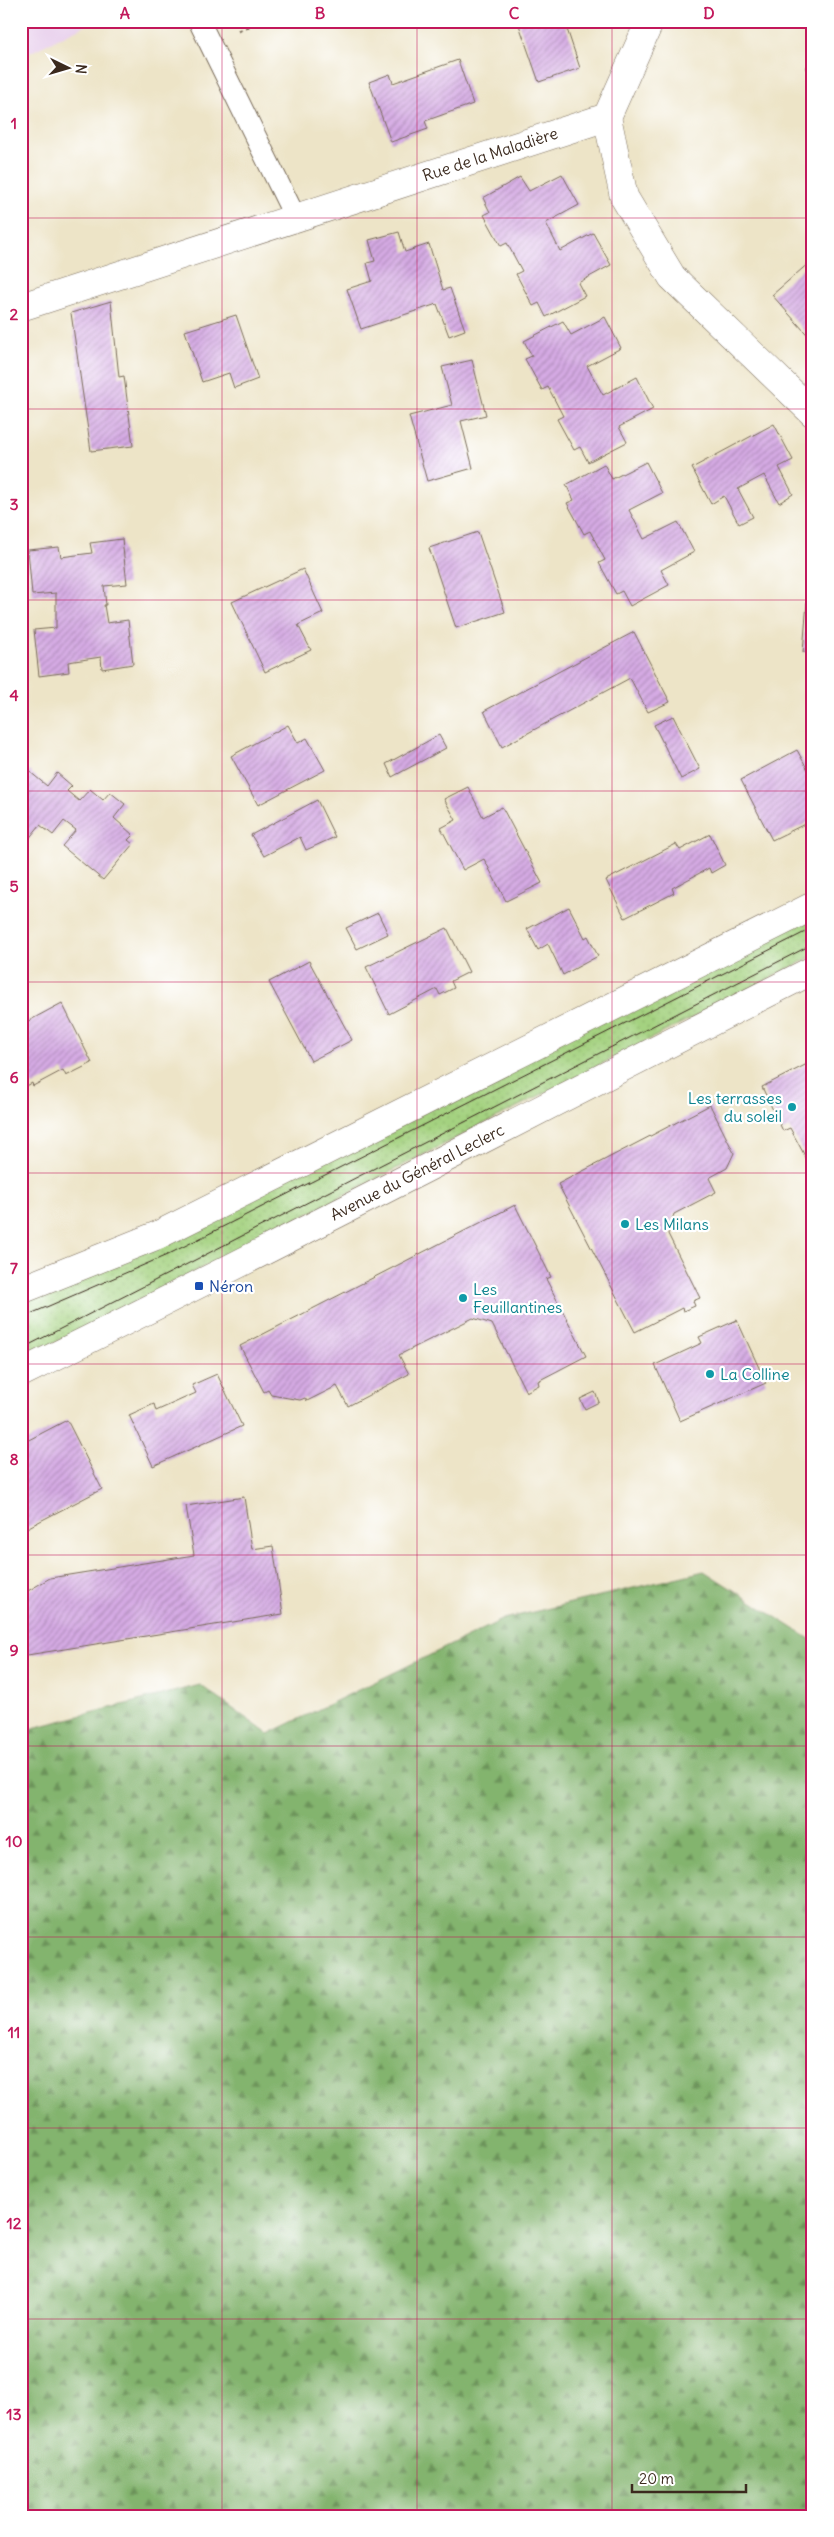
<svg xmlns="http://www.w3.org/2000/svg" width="834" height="2537" viewBox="0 0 834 2537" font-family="Delius,sans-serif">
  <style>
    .built { fill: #e9d1ed }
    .grass { fill: url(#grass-dots); stroke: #707e4f }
    .forest { fill: url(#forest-firs); stroke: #5f6f46 }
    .building { fill: url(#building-hatch) }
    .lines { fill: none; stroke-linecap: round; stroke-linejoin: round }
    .service-casing { stroke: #796b59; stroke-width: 23 }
    .minor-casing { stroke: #796b59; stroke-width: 29 }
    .secondary-casing { stroke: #796b59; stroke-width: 29 }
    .path { stroke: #796b59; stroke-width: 3; stroke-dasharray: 4 4; stroke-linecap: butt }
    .service { stroke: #fff; stroke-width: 21 }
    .minor { stroke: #fff; stroke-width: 28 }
    .secondary { stroke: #fff; stroke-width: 28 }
    .tram { stroke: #3b2a1e; stroke-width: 1 }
    .grid { fill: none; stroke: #c2185b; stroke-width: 1; stroke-opacity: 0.55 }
    .culture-dot { fill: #0f9aa8; stroke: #fff; stroke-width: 2 }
    .transit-dot { fill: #1a4fb4; stroke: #fff; stroke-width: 2 }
    .labels { text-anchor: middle; stroke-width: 4.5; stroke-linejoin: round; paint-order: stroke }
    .street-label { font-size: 16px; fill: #3b2a1e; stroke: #fff }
    .culture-label { font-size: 16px; fill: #0d838f; stroke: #fff; text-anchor: start }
    .transit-label { font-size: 16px; fill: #164399; stroke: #fff; text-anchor: start }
    .neatline { fill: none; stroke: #c2185b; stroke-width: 2 }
    .grid-label { font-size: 16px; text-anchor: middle; font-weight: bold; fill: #c2185b }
  </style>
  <defs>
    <pattern id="grass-dots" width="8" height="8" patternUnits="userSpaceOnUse" patternTransform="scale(1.25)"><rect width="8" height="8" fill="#a4d280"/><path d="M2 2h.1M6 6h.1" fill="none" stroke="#8eb46e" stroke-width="1.8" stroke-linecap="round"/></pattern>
    <pattern id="forest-firs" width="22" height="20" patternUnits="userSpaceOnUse" patternTransform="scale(1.25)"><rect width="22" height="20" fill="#83b46e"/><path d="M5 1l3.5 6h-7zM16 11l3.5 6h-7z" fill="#6c935a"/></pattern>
    <pattern id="building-hatch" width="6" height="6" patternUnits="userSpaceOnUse" patternTransform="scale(1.25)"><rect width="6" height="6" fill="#d5aae4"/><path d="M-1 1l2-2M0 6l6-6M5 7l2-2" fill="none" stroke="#ae8bb8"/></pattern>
  </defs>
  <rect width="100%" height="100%" fill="#fff"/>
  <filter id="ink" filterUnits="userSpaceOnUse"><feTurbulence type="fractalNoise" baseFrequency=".02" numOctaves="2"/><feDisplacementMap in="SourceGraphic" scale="10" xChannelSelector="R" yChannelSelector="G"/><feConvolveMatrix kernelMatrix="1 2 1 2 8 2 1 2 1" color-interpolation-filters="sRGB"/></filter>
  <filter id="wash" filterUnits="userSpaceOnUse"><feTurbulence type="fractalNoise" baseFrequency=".0096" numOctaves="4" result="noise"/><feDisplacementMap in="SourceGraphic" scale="20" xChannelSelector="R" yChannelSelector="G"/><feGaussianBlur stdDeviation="1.12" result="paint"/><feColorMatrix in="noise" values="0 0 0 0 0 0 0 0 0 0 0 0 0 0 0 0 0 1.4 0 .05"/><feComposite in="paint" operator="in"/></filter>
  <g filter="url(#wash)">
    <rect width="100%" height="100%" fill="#ede4c7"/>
    <polygon class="built" points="21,21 94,21 21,57"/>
    <polygon class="grass" points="813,915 813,956 21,1360 21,1302"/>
    <polygon class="forest" points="704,1571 813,1641 813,2516 21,2516 21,1731 200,1685 268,1734 504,1619"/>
    <g id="blocks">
      <g class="building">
        <polygon points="562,21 567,29 580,68 539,82 518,22"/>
        <polygon points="458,60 473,104 425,121 428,129 391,142 369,82 390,74 393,83"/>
        <polygon points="813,64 813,80 806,67"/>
        <polygon points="562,174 579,205 546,223 560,251 593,233 611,265 578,283 585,296 546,317 539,303 533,306 516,274 522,271 507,243 501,246 484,215 490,212 483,198 520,177 529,191"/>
        <polygon points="399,232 405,252 429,244 443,290 450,288 465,330 449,336 437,304 361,329 347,289 372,281 367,263 375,261 369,240"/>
        <polygon points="810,262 813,265 813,341 772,295"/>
        <polygon points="111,301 119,377 124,376 133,446 91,451 71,313"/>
        <polygon points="236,315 258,379 234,388 229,373 202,382 185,331"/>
        <polygon points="605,317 621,348 587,366 603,395 637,377 653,409 619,427 627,442 588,462 580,447 574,450 557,419 563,416 548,387 542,390 525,359 532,356 524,341 563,321 571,335"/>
        <polygon points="472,360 486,415 461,421 473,468 427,481 409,416 452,405 442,367"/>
        <polygon points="774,424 793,460 779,467 793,494 779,503 764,475 738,489 753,517 739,524 724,496 711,504 692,468"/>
        <polygon points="646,462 662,493 629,510 644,539 678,522 694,552 661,570 669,585 630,606 622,591 616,594 599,563 605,560 590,531 584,534 567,503 574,500 566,485 604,464 612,479"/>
        <polygon points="478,532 505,612 456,628 429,548"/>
        <polygon points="122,539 127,584 104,586 106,605 104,605 107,623 128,620 133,664 102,669 101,657 68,662 69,672 39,676 34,630 56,628 56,593 32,595 28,550 59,547 61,557 92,553 90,543"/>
        <polygon points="303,569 323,613 298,625 311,650 265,672 232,602"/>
        <polygon points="807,602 813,602 813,653 803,652"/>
        <polygon points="634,632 670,702 648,712 630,678 502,747 484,711"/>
        <polygon points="673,716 700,769 681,779 654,725"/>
        <polygon points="288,725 298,743 307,738 325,770 258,805 231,756"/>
        <polygon points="439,735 446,748 392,777 386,764"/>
        <polygon points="797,750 813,779 813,820 772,840 741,780"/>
        <polygon points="29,771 47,786 57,773 72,786 67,791 79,801 90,789 103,800 110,792 125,804 114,818 133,835 128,840 133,844 103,880 62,846 76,830 64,821 53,835 40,825 27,841 21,837 21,774 25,777"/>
        <polygon points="468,787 483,817 502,807 542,883 506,901 484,859 463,870 441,828 456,820 444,799"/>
        <polygon points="317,800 335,837 306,850 300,837 264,856 251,835"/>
        <polygon points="710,834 725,865 711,873 709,868 672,888 674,893 625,918 606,880 676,844 680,850"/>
        <polygon points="569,907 585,938 588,936 598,956 563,975 548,944 538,950 527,929"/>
        <polygon points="378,913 388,934 357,949 346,928"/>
        <polygon points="447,928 469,972 451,981 454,988 440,995 437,989 389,1014 366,967"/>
        <polygon points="309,961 352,1040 311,1061 269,982"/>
        <polygon points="62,1003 92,1063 66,1076 63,1070 33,1086 32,1083 21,1089 21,1025"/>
        <polygon points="813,1061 813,1171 790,1128 783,1131 762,1087"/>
        <polygon points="710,1105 734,1153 727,1168 709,1178 716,1192 674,1214 668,1234 700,1298 693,1301 695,1306 683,1311 682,1308 635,1332 558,1184"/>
        <polygon points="515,1205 551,1277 546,1279 586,1356 538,1381 539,1385 526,1392 492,1324 473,1318 399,1355 409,1374 348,1406 337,1386 307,1401 305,1398 300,1400 271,1395 268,1390 264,1392 240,1346"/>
        <polygon points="737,1320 766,1383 680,1421 655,1365 702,1343 699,1337"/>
        <polygon points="217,1374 242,1426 153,1466 129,1415 154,1404 156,1411 196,1393 192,1385"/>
        <polygon points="595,1392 599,1402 585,1409 580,1399"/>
        <polygon points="67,1420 102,1489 21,1531 21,1444"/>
        <polygon points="244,1497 252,1549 273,1546 283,1614 21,1656 21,1595 50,1578 194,1555 186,1506"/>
      </g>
    </g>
  </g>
  <g filter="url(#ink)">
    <use href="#blocks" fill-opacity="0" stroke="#796b59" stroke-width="1"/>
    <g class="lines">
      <g class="service-casing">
        <polyline id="service" points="199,21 295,217"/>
      </g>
      <g class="minor-casing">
        <g id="minor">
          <polyline points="607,117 624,197 672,277 813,413"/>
          <polyline points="607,117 650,21"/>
          <polyline points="21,307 607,117"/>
        </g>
      </g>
      <g class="secondary-casing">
        <g id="secondary">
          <polyline points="21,1290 158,1235 813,906"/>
          <path d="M21 1373C287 1242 549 1104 813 970"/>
        </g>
      </g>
      <polyline class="path" points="238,31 261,21"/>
      <use href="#service" class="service"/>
      <use href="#minor" class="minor"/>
      <use href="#secondary" class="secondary"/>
      <g class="tram">
        <polyline points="21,1318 167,1255 813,928"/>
        <polyline points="21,1349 813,944"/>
      </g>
    </g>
  </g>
  <path class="grid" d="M222 21V2516M417 21V2516M612 21V2516M21 218H813M21 409H813M21 600H813M21 791H813M21 982H813M21 1173H813M21 1364H813M21 1555H813M21 1746H813M21 1937H813M21 2128H813M21 2319H813"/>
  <g class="culture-dot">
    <circle cx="792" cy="1107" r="5"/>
    <circle cx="625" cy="1224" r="5"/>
    <circle cx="463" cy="1298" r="5"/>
    <circle cx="710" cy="1374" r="5"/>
  </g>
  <rect class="transit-dot" x="194" y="1281" width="10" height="10" rx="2.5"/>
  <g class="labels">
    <g class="street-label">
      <text transform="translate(490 154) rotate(-18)" y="6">Rue de la Maladière</text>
      <text transform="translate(417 1172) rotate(-27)" y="6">Avenue du Général Leclerc</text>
    </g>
    <g class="culture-label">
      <text x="782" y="1104" text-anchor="end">Les terrasses<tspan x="782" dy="18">du soleil</tspan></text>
      <text x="635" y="1230">Les Milans</text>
      <text x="473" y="1295">Les<tspan x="473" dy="18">Feuillantines</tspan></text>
      <text x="720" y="1380">La Colline</text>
    </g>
    <g class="transit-label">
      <text x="209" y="1292">Néron</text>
    </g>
  </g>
  <rect width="834" height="2537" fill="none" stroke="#fff" stroke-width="55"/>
  <g transform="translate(68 68) rotate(95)" stroke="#ffffff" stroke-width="4" paint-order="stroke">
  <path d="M0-4L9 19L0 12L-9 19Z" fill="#3b2a1e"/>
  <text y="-8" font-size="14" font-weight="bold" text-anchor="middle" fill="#3b2a1e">N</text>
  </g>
  <path d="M632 2484v8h114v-8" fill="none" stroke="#3b2a1e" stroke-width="2.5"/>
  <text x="639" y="2484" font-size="15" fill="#3b2a1e" stroke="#ffffff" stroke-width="4" paint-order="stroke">20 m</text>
  <rect x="28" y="28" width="778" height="2482" class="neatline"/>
  <g class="grid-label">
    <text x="125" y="19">A</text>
    <text x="320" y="19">B</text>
    <text x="514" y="19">C</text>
    <text x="709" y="19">D</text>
    <text x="14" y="129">1</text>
    <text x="14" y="320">2</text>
    <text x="14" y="510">3</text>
    <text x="14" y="701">4</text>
    <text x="14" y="892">5</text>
    <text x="14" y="1083">6</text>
    <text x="14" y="1274">7</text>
    <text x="14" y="1465">8</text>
    <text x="14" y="1656">9</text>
    <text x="14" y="1847">10</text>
    <text x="14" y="2038">11</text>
    <text x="14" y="2229">12</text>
    <text x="14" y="2420">13</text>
  </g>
</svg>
